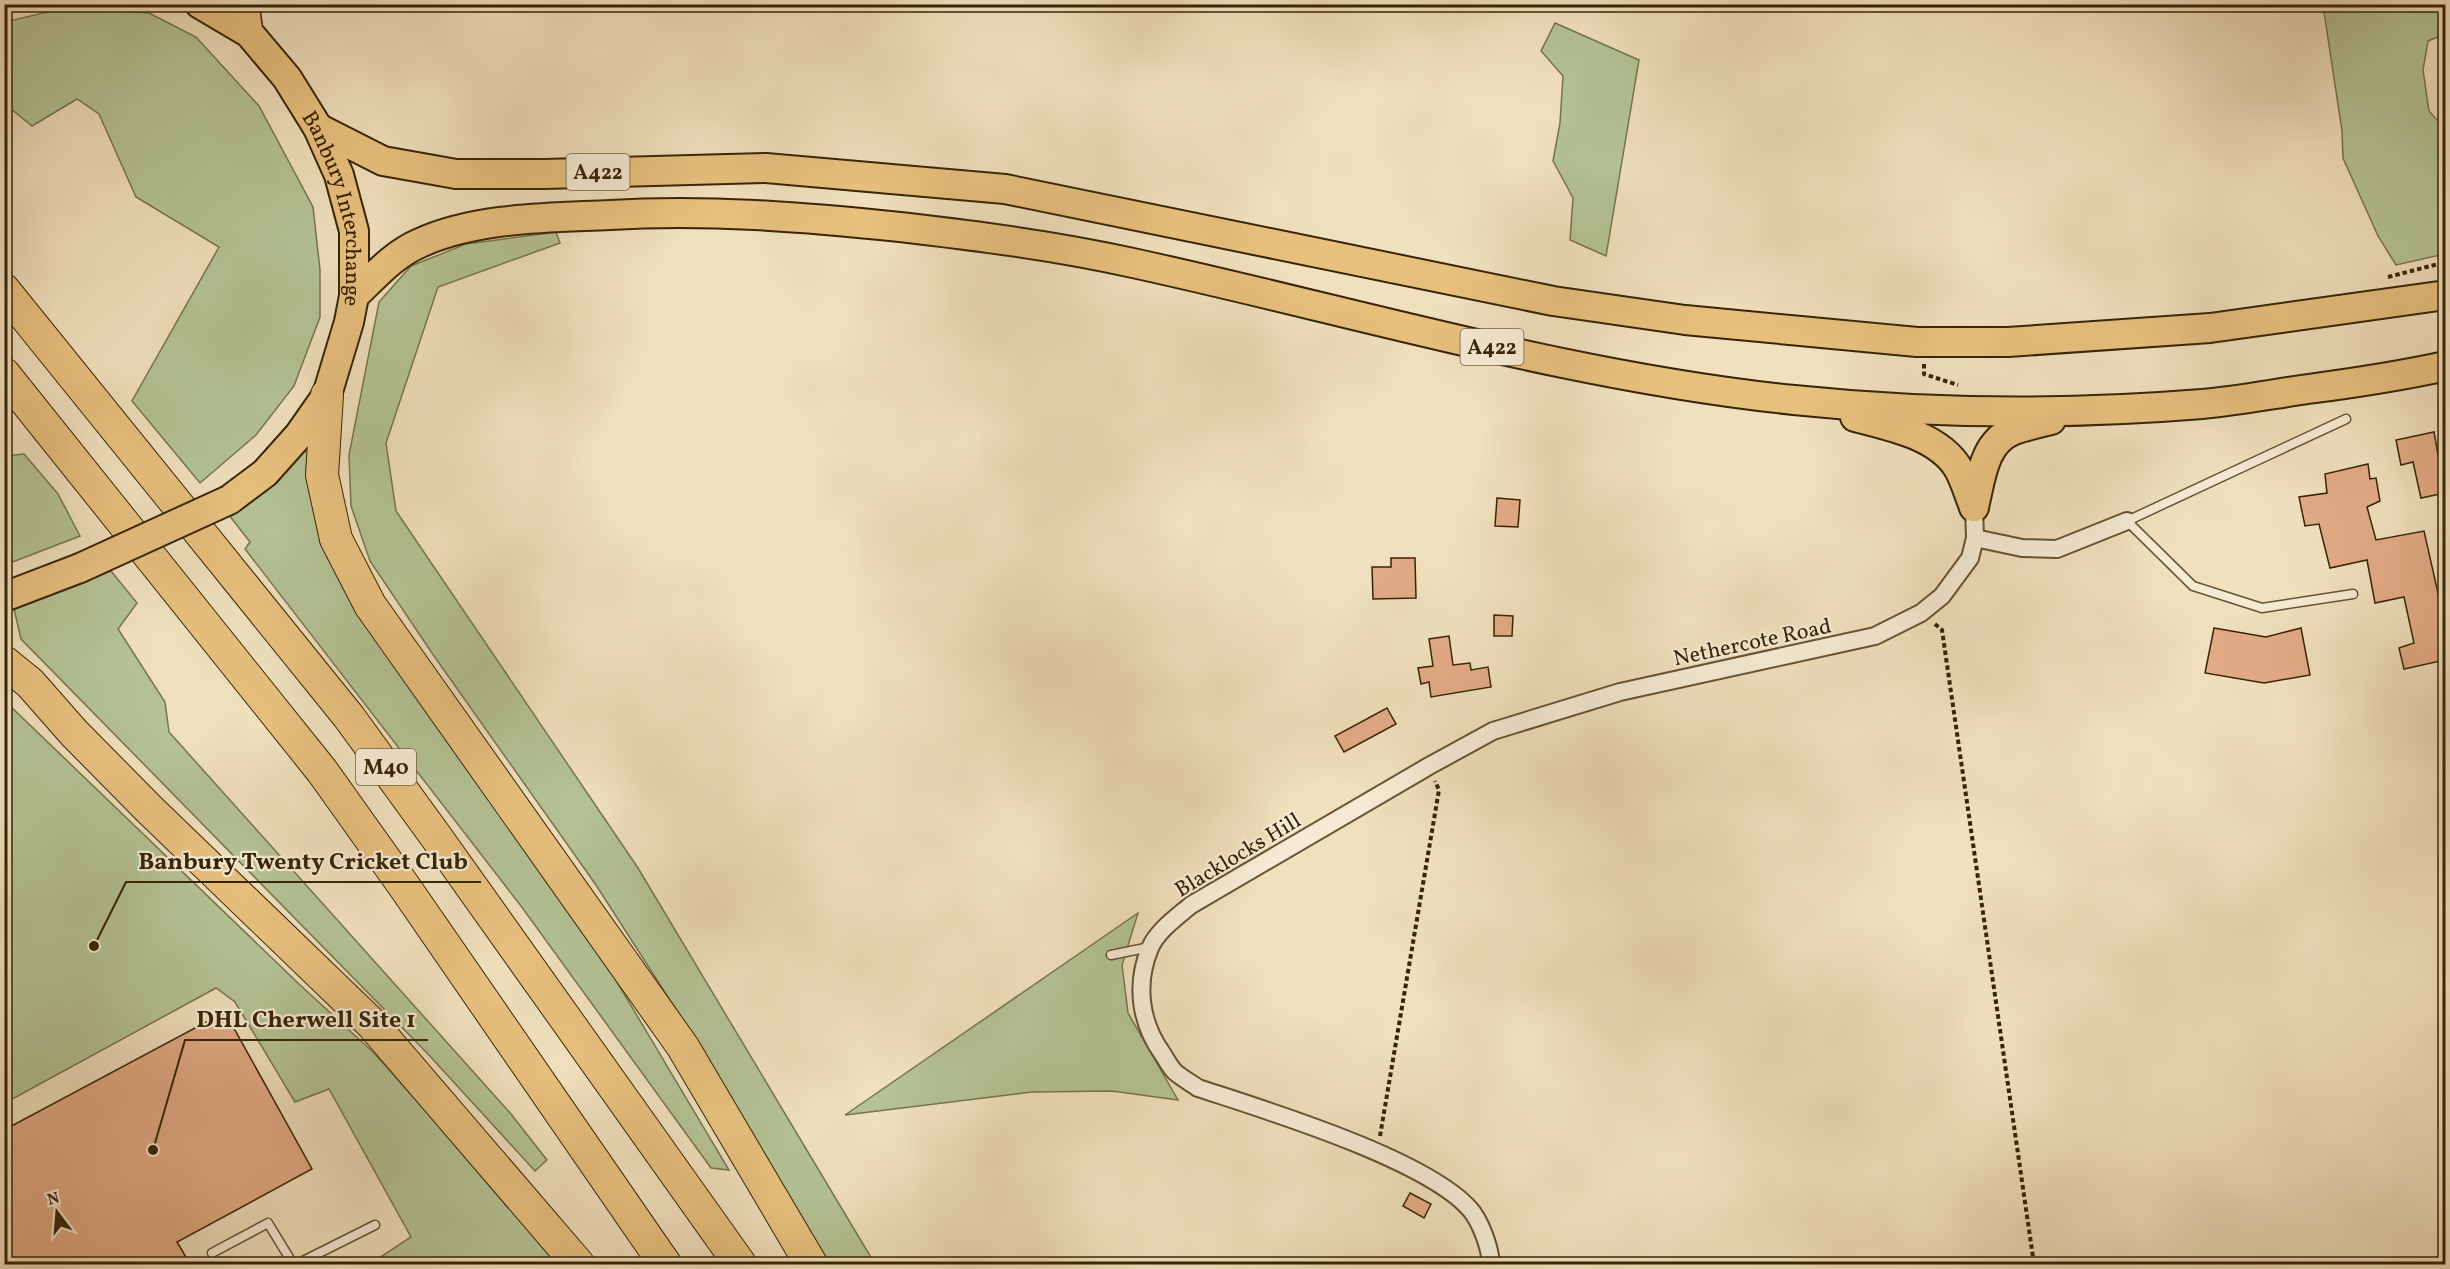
<svg xmlns="http://www.w3.org/2000/svg" width="2450" height="1269" viewBox="0 0 2450 1269" font-family="Vollkorn,serif">
  <style>
    .green { fill: #b4c395; stroke: #76744d; stroke-width: 1.5 }
    .building { fill: #e3ab85; stroke: #372405; stroke-width: 1.5 }
    .lines { fill: none; stroke-linecap: round; stroke-linejoin: round }
    .service-casing { stroke: #655333; stroke-width: 11 }
    .minor-casing { stroke: #655333; stroke-width: 20 }
    .primary-casing { stroke: #372405; stroke-width: 30 }
    .trunk-casing { stroke: #372405; stroke-width: 32 }
    .motorway-casing { stroke: #372405; stroke-width: 34 }
    .path { stroke: #372405; stroke-width: 4; stroke-dasharray: 4.5 3; stroke-linecap: butt }
    .service { stroke: #f5ebd4; stroke-width: 8 }
    .minor { stroke: #f5ebd4; stroke-width: 16 }
    .primary { stroke: #e8c07e; stroke-width: 27 }
    .trunk { stroke: #e8c07e; stroke-width: 28 }
    .motorway { stroke: #e8c07e; stroke-width: 32 }
    .trunk-bridge-casing { stroke: #372405; stroke-width: 32; stroke-linecap: butt }
    .trunk-bridge { stroke: #e8c07e; stroke-width: 28 }
    .labels { text-anchor: middle; stroke-width: 4.5; stroke-linejoin: round; paint-order: stroke }
    .shield { fill: #f5ebd4; stroke: #706043; stroke-width: 1.5 }
    .shield-label { font-size: 21px; font-weight: bold; fill: #372405 }
    .street-label { font-size: 22px; fill: #372405; stroke: #f5ebd4 }
    .leader { fill: none; stroke: #372405; stroke-width: 2 }
    .callout-dot { fill: #372405; stroke: #f5ebd4; stroke-width: 2 }
    .callout-label { font-size: 24px; text-anchor: middle; font-weight: bold; fill: #372405; stroke: #f5ebd4; stroke-width: 4.5; stroke-linejoin: round; paint-order: stroke }
  </style>
  <rect width="100%" height="100%" fill="#f0e0bd"/>
  <filter id="stains"><feTurbulence type="fractalNoise" baseFrequency=".00333" numOctaves="4"/><feColorMatrix values="0 0 0 0 .2 0 0 0 0 .09 0 0 0 0 .02 0 0 0 .5 -.17"/></filter>
  <radialGradient id="worn" r=".72"><stop offset=".6" stop-color="#630" stop-opacity="0"/><stop offset="1" stop-color="#630" stop-opacity=".3"/></radialGradient>
  <g class="green">
    <polygon points="2323,5 2436,5 2445,17 2445,34 2428,41 2423,70 2429,111 2445,129 2445,254 2396,265 2378,236 2343,158 2342,131"/>
    <polygon points="69,7 149,13 196,37 259,106 313,207 320,270 320,317 294,386 256,435 200,483 132,401 219,247 136,197 99,114 77,99 32,126 5,104 5,22"/>
    <polygon points="1555,23 1639,60 1606,256 1570,240 1573,198 1553,161 1560,123 1563,76 1541,51"/>
    <polygon points="556,232 560,243 438,287 386,443 396,511 638,868 875,1264 827,1264 704,1053 596,885 434,656 370,561 351,506 349,455 379,302 411,266 466,244"/>
    <polygon points="310,439 314,511 326,555 589,935 729,1170 711,1168 521,906 245,549 250,542 229,515"/>
    <polygon points="24,454 58,494 80,536 5,565 5,456"/>
    <polygon points="111,571 137,603 118,629 165,702 169,732 511,1114 547,1160 535,1171 427,1053 21,639 14,609"/>
    <polygon points="5,701 299,984 374,1053 562,1264 370,1264 411,1237 329,1089 295,1102 235,1002 216,988 5,1103"/>
    <polygon points="1138,913 1122,965 1128,1013 1178,1100 1112,1091 1032,1092 845,1115"/>
  </g>
  <g class="building">
    <polygon points="2434,432 2445,493 2421,498 2413,462 2401,465 2396,440"/>
    <polygon points="2368,464 2370,479 2376,478 2380,501 2367,507 2376,540 2424,531 2445,624 2445,660 2404,669 2399,648 2414,643 2404,597 2375,603 2367,560 2330,568 2319,524 2305,526 2299,497 2327,493 2325,474"/>
    <polygon points="1497,498 1520,500 1518,527 1495,526"/>
    <polygon points="1391,558 1415,558 1416,598 1373,599 1372,567 1391,567"/>
    <polygon points="1494,615 1513,616 1512,636 1494,636"/>
    <polygon points="2214,628 2266,637 2301,628 2310,675 2264,683 2205,673"/>
    <polygon points="1449,636 1453,665 1470,663 1471,670 1488,667 1491,687 1431,697 1429,682 1421,684 1418,668 1433,666 1429,639"/>
    <polygon points="1387,708 1396,724 1344,752 1335,736"/>
    <polygon points="225,1012 312,1169 177,1242 190,1264 4,1264 4,1130"/>
    <polygon points="1410,1193 1431,1204 1424,1218 1403,1206"/>
  </g>
  <g class="lines">
    <g class="service-casing">
      <g id="service">
        <polyline points="2346,419 2127,521 2193,586 2262,608 2353,594"/>
        <polyline points="1111,955 1150,947"/>
        <polyline points="212,1253 268,1223 293,1264"/>
        <polyline points="297,1264 375,1225"/>
      </g>
    </g>
    <g class="minor-casing">
      <g id="minor">
        <polyline points="1975,538 2022,548 2057,549 2127,521"/>
        <path d="M1491 1264C1490 1248 1482 1226 1473 1213 1434 1161 1262 1109 1198 1088 1191 1083 1182 1078 1175 1072 1170 1067 1166 1059 1162 1053 1140 1022 1135 984 1150 948 1157 931 1177 917 1191 905L1429 766 1493 731 1620 692 1875 636 1921 613 1942 596 1970 558 1975 538 1974 507"/>
      </g>
    </g>
    <g class="primary-casing">
      <polyline id="primary" points="245,4 249,33"/>
    </g>
    <g class="trunk-casing">
      <g id="trunk">
        <path id="s1" d="M200 4 249 33 287 78 318 128 339 175 354 231V296L349 322 327 395 299 435 265 473 229 500"/>
        <polyline points="318,128 383,161 456,174 544,174 766,168 1005,189 1553,301 1685,320 1917,342 2008,342 2210,328 2446,295"/>
        <path d="M354 296C375 276 394 254 420 243 477 217 549 218 610 215 706 209 804 217 900 227 978 236 1056 246 1133 263 1353 311 1570 377 1794 400 1929 414 2067 415 2202 404 2237 401 2273 394 2308 389 2354 383 2400 376 2446 366"/>
        <path d="M1855 417C1889 426 1938 435 1958 468 1965 480 1969 495 1974 507"/>
        <path d="M1974 507C1981 479 1983 442 2014 430 2026 426 2039 423 2051 420"/>
        <polyline points="4,597 80,568"/>
      </g>
    </g>
    <g class="motorway-casing">
      <g id="motorway">
        <polyline points="4,290 349,717 437,838 740,1264"/>
        <polyline points="4,374 322,771 404,886 665,1264"/>
        <polyline points="327,395 322,475 336,539 370,605 683,1047 811,1264"/>
        <polyline points="4,662 30,683 74,733 149,809 372,1024 578,1264"/>
      </g>
    </g>
    <g class="path">
      <polyline points="2388,277 2446,262"/>
      <polyline points="1924,364 1924,374 1958,385"/>
      <polyline points="1935,624 1942,630 2034,1264"/>
      <polyline points="1380,1136 1439,790 1435,781"/>
    </g>
    <use href="#service" class="service"/>
    <use href="#minor" class="minor"/>
    <use href="#primary" class="primary"/>
    <use href="#trunk" class="trunk"/>
    <use href="#motorway" class="motorway"/>
    <g class="trunk-bridge-casing">
      <polyline id="trunk-bridge" points="80,568 229,500"/>
    </g>
    <use href="#trunk-bridge" class="trunk-bridge"/>
  </g>
  <g class="labels">
    <g class="shield">
      <rect x="566.5" y="154" width="63" height="36" rx="4.5"/>
      <rect x="1460.5" y="329" width="63" height="36" rx="4.5"/>
      <rect x="356" y="749" width="60" height="36" rx="4.5"/>
    </g>
    <g class="shield-label">
      <text x="598" y="179">A422</text>
      <text x="1492" y="354">A422</text>
      <text x="386" y="774">M40</text>
    </g>
    <g class="street-label">
      <text dy="8" stroke="none"><textPath href="#s1" startOffset="258">Banbury Interchange</textPath></text>
      <text transform="translate(1752 641) rotate(-12)" y="8">Nethercote Road</text>
      <text transform="translate(1237 854) rotate(-31)" y="8">Blacklocks Hill</text>
    </g>
  </g>
  <path class="leader" d="M94 946L126 882H481M153 1150L185 1040H428"/>
  <g class="callout-dot">
    <circle cx="94" cy="946" r="6"/>
    <circle cx="153" cy="1150" r="6"/>
  </g>
  <g class="callout-label">
    <text x="303" y="869">Banbury Twenty Cricket Club</text>
    <text x="306" y="1027">DHL Cherwell Site 1</text>
  </g>
  <rect width="2450" height="1269" fill="none" stroke="#f0e0bd" stroke-width="24"/>
  <rect x="6" y="6" width="2438" height="1257" fill="none" stroke="#372405" stroke-width="3"/>
  <rect x="12" y="12" width="2426" height="1245" fill="none" stroke="#372405" stroke-width="1.5"/>
  <g transform="translate(57 1212) rotate(344)" stroke="#f5ebd4" stroke-width="4.5" paint-order="stroke">
  <path d="M0-4.5L10 22L0 15L-10 22Z" fill="#372405"/>
  <text y="-9" font-size="16" font-weight="bold" text-anchor="middle" fill="#372405">N</text>
  </g>
  <rect width="100%" height="100%" filter="url(#stains)"/>
  <rect width="100%" height="100%" fill="url(#worn)"/>
</svg>
